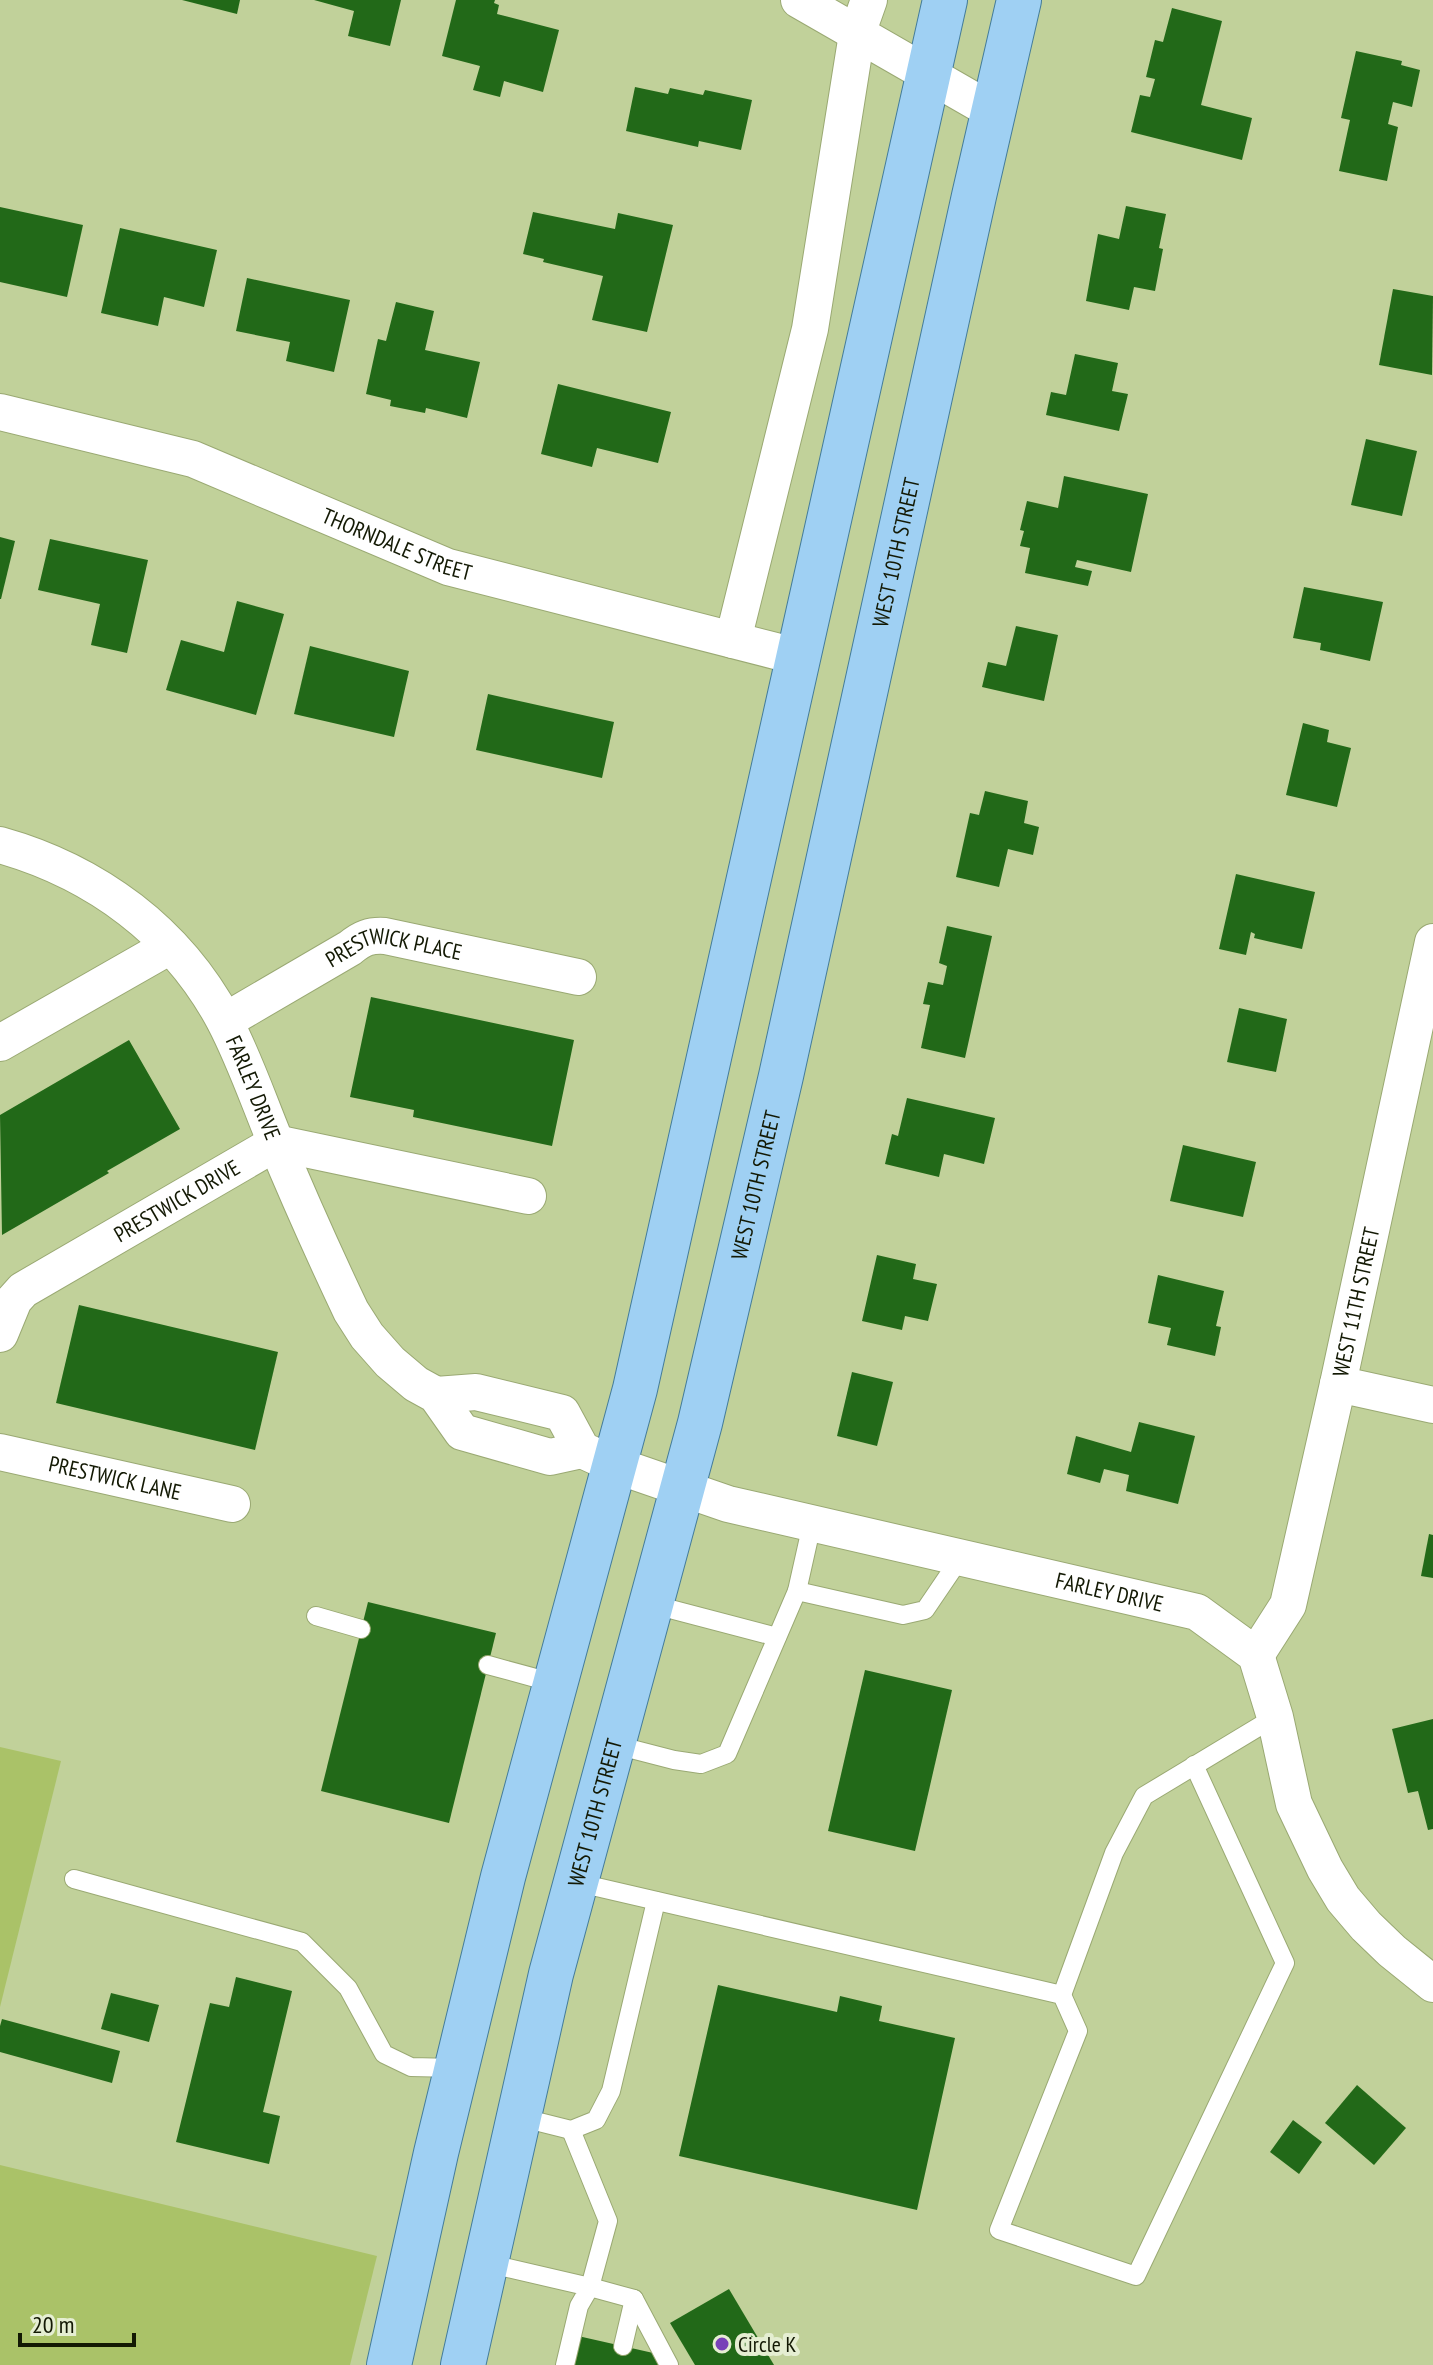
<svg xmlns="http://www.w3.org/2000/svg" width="1433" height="2365" viewBox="0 0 1433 2365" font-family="'PT Sans Narrow',sans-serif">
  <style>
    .green { fill: #aac268 }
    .building { fill: #226918 }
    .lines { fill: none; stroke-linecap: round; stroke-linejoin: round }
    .lane-casing { stroke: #9aa973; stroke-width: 20 }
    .street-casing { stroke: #9aa973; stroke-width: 38 }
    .primary-casing { stroke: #447c9a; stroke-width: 46 }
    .lane { stroke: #fff; stroke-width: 18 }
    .street { stroke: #fff; stroke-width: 36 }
    .primary { stroke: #9fd0f3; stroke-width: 44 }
    .poi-dot { fill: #7841b8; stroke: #e5eed2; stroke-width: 3 }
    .labels { text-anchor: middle; stroke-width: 8; stroke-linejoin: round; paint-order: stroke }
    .street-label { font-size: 22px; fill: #131904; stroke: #e5eed2 }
    .poi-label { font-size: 22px; fill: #131904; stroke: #e5eed2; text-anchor: start }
  </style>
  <rect width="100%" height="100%" fill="#c1d19a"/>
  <g class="green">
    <polygon points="0,1747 61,1761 0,2007"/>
    <polygon points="0,2165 377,2256 350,2365 0,2365"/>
  </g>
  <g class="building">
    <polygon points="182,0 240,0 237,14"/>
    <polygon points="314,0 401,0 390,46 348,36 354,11"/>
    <polygon points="456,0 495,0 494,3 499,5 497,14 559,30 543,92 504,81 500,97 473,90 480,66 442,56"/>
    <polygon points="1172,8 1222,21 1201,105 1252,118 1242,160 1131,132 1140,95 1150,97 1155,79 1146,77 1155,40 1163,42"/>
    <polygon points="1356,51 1402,61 1401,65 1420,70 1412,107 1393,102 1388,124 1398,127 1387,181 1339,171 1350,120 1341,118"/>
    <polygon points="635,87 668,94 670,88 703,95 705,90 752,100 741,150 699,141 698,147 626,131"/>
    <polygon points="1126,206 1166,214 1159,248 1163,249 1155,291 1134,287 1129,310 1086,301 1098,234 1119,239"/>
    <polygon points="0,207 83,225 67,297 0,282"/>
    <polygon points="533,212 615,229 618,213 673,225 647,332 592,320 603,276 543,262 544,259 523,254"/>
    <polygon points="120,228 217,250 204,307 164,297 158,326 101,313"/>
    <polygon points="247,278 350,300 334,372 286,361 290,342 236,331"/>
    <polygon points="1393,289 1433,296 1432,375 1379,365"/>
    <polygon points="396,302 434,311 425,350 480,362 467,418 426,408 425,413 390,406 391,400 366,394 378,339 386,341"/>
    <polygon points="1075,354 1118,363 1112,391 1128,394 1119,431 1046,415 1051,392 1066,395"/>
    <polygon points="558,384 671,412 658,463 597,448 592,467 541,454"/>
    <polygon points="1366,439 1417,451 1402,516 1351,505"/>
    <polygon points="1064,476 1148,494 1131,572 1077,560 1075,567 1092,571 1088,586 1025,573 1030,548 1020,546 1024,531 1020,530 1027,501 1058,508"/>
    <polygon points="0,537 15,541 1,599 0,599"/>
    <polygon points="50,539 148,560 127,653 91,645 100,604 38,590"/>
    <polygon points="1304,587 1383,602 1370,661 1320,650 1321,643 1293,638"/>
    <polygon points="237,601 284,614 256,715 166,690 181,640 224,652"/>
    <polygon points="1016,626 1058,635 1044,701 982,687 988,662 1006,666"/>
    <polygon points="310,646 409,671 394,737 294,714"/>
    <polygon points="488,694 614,722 602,778 476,750"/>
    <polygon points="1303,723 1329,730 1327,742 1351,748 1337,807 1286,795"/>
    <polygon points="985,791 1028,801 1024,823 1039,827 1033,855 1008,849 999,887 956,877 970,813 979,815"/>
    <polygon points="1236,874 1315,892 1302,949 1254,938 1255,934 1251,932 1246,955 1219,949"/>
    <polygon points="947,926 992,936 965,1058 921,1048 930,1005 923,1004 928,982 943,985 947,966 939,963"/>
    <polygon points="371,997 574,1040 552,1146 413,1117 414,1110 350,1097"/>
    <polygon points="1239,1008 1287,1019 1276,1072 1227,1062"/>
    <polygon points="129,1040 180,1129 107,1171 109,1173 2,1235 0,1115"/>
    <polygon points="907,1098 995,1118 984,1164 944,1154 939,1177 885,1164 892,1134 898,1136"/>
    <polygon points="1183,1145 1256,1162 1243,1217 1170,1201"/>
    <polygon points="877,1255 916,1264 913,1279 937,1284 928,1321 905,1316 902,1330 862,1321"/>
    <polygon points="1158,1275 1224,1291 1216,1326 1221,1327 1215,1356 1167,1345 1171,1328 1148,1323"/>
    <polygon points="79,1305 278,1352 255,1450 56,1403"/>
    <polygon points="852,1372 893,1382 877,1446 837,1436"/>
    <polygon points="1139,1422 1195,1436 1178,1504 1126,1491 1129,1475 1104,1469 1100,1483 1067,1474 1076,1436 1131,1452"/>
    <polygon points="1429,1534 1433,1535 1433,1578 1421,1576"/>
    <polygon points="368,1602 496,1633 449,1823 321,1791"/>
    <polygon points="865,1670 952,1690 915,1851 828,1831"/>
    <polygon points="1433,1719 1433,1829 1428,1830 1418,1791 1408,1793 1392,1729"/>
    <polygon points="236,1977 292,1991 263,2112 280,2116 269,2164 176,2142 210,2003 229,2007"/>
    <polygon points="718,1985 837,2012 840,1996 882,2006 879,2021 955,2038 917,2210 679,2156"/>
    <polygon points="111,1993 159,2005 149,2042 101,2029"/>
    <polygon points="2,2019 120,2051 112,2083 0,2052 0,2026"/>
    <polygon points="1357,2085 1406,2128 1374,2165 1325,2123"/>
    <polygon points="1293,2120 1322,2142 1299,2174 1270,2152"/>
    <polygon points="729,2289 774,2365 695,2365 670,2323"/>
    <polygon points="578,2336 662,2355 660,2365 571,2365"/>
  </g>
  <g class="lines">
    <g class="lane-casing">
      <g id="lane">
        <polyline points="812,1524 797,1591 903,1615 925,1610 961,1557"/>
        <polyline points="651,1604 777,1637"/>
        <polyline points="316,1616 361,1629"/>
        <polyline points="488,1665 554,1683"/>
        <polyline points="612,1744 674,1760 701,1764 727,1754 797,1591"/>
        <polyline points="74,1879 302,1942 348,1988 384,2054 411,2067 456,2068"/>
        <polyline points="575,1882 1062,1995 1078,2031 999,2230 1136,2276 1285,1963 1194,1765"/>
        <polyline points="1062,1995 1114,1853 1144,1796 1275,1717"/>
        <polyline points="519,2117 571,2130 596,2120 611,2091 656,1901"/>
        <polyline points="571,2130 608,2221 590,2287 634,2299 669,2365"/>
        <polyline points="486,2263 590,2287 579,2306 565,2365"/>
        <polyline points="623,2346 634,2299"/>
      </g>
    </g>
    <g class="street-casing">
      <g id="street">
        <polyline points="799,0 994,112"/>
        <path id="s1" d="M0 412 193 459 448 567 799 657"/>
        <polyline points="733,640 810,329 857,34 869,0"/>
        <path id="s2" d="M0 845C96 872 177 932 224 1020 244 1058 258 1099 274 1138 298 1196 324 1254 351 1311L367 1336 390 1362 416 1384 436 1395 462 1432 550 1457 582 1450"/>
        <path id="s3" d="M225 1021 350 948C362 938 370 935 385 936L578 977"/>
        <polyline points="0,1043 170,946"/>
        <path id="s4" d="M0 1334 14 1300 23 1290 276 1143 528 1196"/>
        <polyline points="1338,1384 1433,1405"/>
        <path id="s5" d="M436 1395 476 1392 562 1413 582 1450 615 1465 728 1504 1197 1612 1256 1655 1275 1717 1294 1804 1325 1869 1343 1899 1366 1926 1392 1951 1433 1984"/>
        <path id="s6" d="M0 1452 232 1504"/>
        <path id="s7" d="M1256 1655 1288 1605 1338 1384 1433 942"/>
      </g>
    </g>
    <g class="primary-casing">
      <g id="primary">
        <polyline points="389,2365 436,2153 503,1877 635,1389 945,0"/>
        <path id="s8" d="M463 2365 551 1974 700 1423 781 1076 974 196 1019 0"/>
      </g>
    </g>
    <use href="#lane" class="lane"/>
    <use href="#street" class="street"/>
    <use href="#primary" class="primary"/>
  </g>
  <circle class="poi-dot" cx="722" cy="2344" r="8"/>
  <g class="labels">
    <g class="street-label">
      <text dy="8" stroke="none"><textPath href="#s1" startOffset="420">THORNDALE STREET</textPath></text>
      <text dy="8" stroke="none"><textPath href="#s8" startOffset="1864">WEST 10TH STREET</textPath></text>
      <text dy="8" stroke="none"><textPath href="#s3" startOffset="190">PRESTWICK PLACE</textPath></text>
      <text dy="8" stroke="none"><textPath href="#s2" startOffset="366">FARLEY DRIVE</textPath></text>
      <text dy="8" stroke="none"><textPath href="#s8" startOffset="1216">WEST 10TH STREET</textPath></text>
      <text dy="8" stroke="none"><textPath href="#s4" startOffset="228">PRESTWICK DRIVE</textPath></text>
      <text dy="8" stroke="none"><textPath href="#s7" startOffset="370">WEST 11TH STREET</textPath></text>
      <text dy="8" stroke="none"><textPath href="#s6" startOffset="118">PRESTWICK LANE</textPath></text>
      <text dy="8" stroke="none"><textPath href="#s5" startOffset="718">FARLEY DRIVE</textPath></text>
      <text dy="8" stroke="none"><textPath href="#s8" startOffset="568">WEST 10TH STREET</textPath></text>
    </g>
    <g class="poi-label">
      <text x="738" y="2352">Circle K</text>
    </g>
  </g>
  <path d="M20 2333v12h114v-12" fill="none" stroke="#131904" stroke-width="4"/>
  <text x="32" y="2333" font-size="24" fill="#131904" stroke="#e5eed2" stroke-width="6" paint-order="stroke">20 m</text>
</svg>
